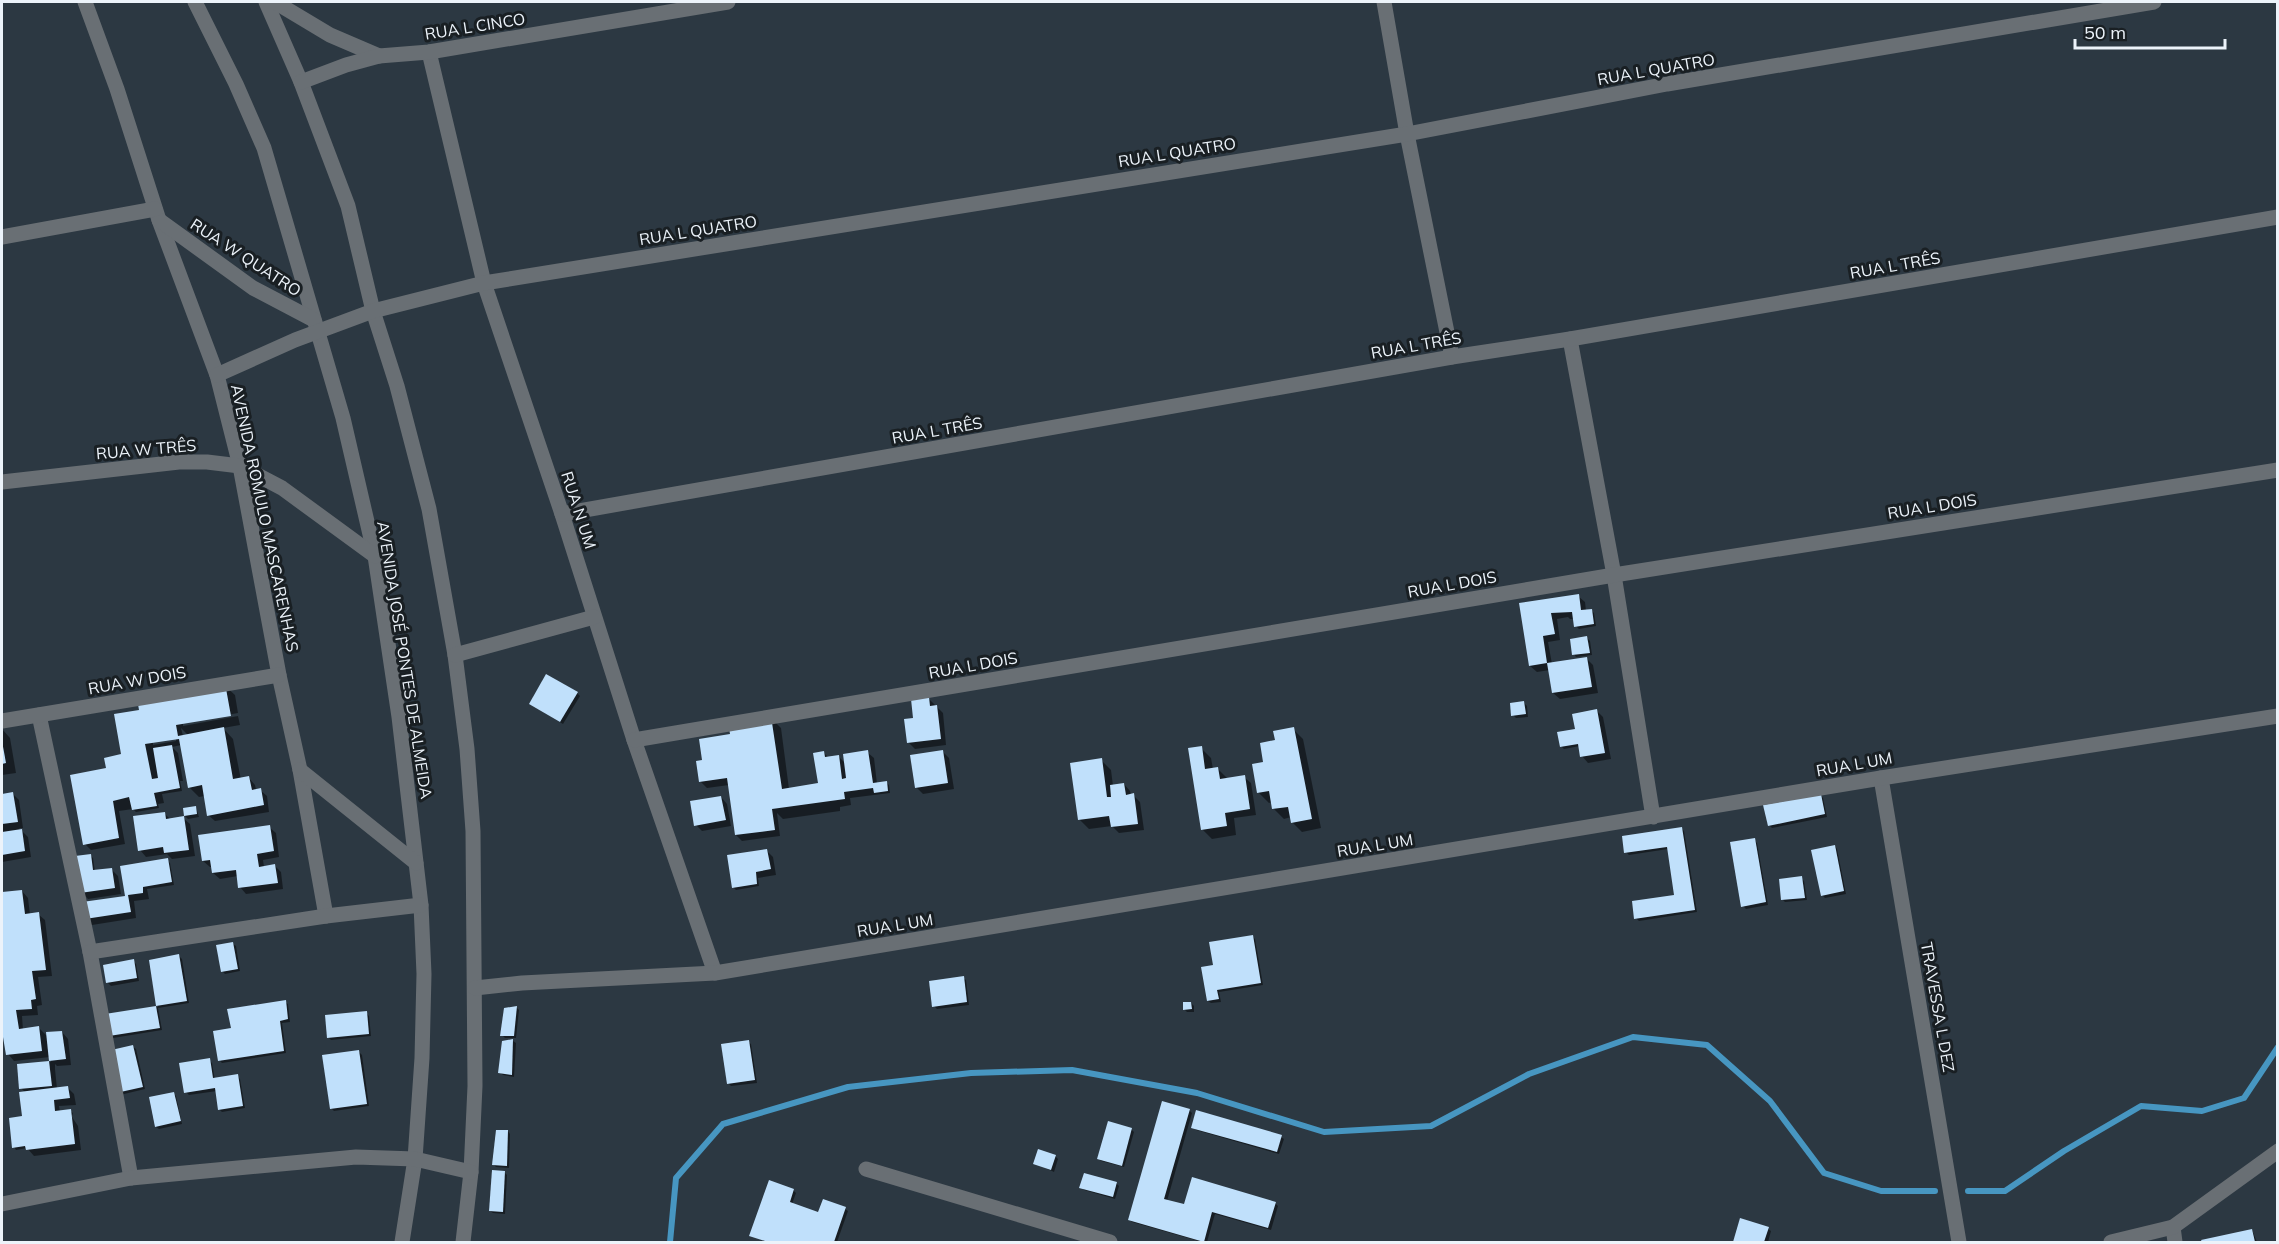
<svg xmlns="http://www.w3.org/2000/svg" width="2279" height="1244" viewBox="0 0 2279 1244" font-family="Mulish,sans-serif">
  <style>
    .shadow { fill: #0007; fill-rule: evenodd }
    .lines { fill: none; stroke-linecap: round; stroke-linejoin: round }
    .stream { stroke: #4796c1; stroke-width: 6 }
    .building { fill: #c0e0fb }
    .minor { stroke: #696f74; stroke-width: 15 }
    .labels { text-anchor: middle; stroke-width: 6; stroke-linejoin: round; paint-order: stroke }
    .street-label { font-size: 16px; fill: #ecf3fa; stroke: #191f23 }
  </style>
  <rect width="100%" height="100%" fill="#2c3842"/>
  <g class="shadow">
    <polygon points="1578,596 1585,602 1586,611 1591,610 1594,613 1596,626 1579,629 1576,626 1575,619 1570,619 1568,617 1557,619 1560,640 1548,642 1552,664 1587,659 1593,665 1598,693 1560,699 1553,693 1550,670 1537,672 1530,666 1521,605"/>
    <polygon points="1587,638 1590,641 1592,655 1576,657 1574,654"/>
    <path d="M224 685 235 695 238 713 183 723V726L238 716 240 725 223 728 233 739 241 780 249 778 255 785 256 790H260L267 796 269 812 215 821 208 815 205 796 199 797 189 787 181 745 172 747 178 753 183 781H180L182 791 162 794 164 803 158 804 159 808 136 812 133 809 119 811 125 844 91 850 85 844 108 769 121 756 141 711ZM181 728 188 735 183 736ZM176 738V741L153 745V742Z"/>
    <polygon points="577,693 580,696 563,724 531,704"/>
    <polygon points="928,698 943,713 946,745 915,749 908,742 915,719"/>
    <polygon points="1524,703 1527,706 1528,717 1516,718 1513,715"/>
    <polygon points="1597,711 1603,717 1611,759 1588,763 1582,756 1580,746 1564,749 1561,746 1575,730"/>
    <polygon points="771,718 781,728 789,789 820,785 824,753 829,758 838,756 846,764 867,752 874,758 877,784 886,782 889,785 890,793 850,798 851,805 840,807 840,811 783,819 777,813 780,836 742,841 736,835 729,785 707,788 700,781 704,761 729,735"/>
    <polygon points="2,729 10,738 16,773 2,775"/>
    <polygon points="1293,729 1303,739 1321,828 1302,832 1292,822 1291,817 1284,819 1274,809 1272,802 1269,803 1259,793 1253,765 1265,763 1277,741"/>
    <polygon points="1201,748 1211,758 1213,769 1218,769 1228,779 1244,777 1251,783 1256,815 1234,818 1236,835 1212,839 1202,829"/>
    <polygon points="943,752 949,758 954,789 923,794 916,787"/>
    <polygon points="1101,760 1111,770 1113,786 1124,784 1130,791 1131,795 1133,795 1140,802 1144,830 1119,833 1112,826 1089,829 1079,819"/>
    <polygon points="12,793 19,800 23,828 19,828 28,837 31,857 2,862 2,795"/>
    <polygon points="1820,795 1823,798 1827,817 1772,828 1769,825"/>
    <polygon points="721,797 727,804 731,826 702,831 696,825"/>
    <polygon points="196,807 199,817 188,819 185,816"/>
    <polygon points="164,813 171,820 183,818 190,824 195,856 172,859 167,854 146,857 140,850"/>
    <polygon points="269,827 276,833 279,857 263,860 264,867 275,866 281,872 283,889 246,894 240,887 238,876 220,879 213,873 213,867 210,867 203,861"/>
    <polygon points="1682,829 1684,831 1697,912 1639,921 1636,918 1676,896 1668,849 1629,855 1626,852"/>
    <polygon points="1754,840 1757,843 1768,905 1746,909 1743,906"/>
    <polygon points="1835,846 1837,849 1846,894 1825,898 1822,895"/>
    <polygon points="767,851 773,857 776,875 758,878 759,886 736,890 733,887"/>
    <polygon points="90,855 93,858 95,872 111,869 118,876 121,894 88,899 82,892"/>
    <polygon points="167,860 170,863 174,885 147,889 149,899 134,901 136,918 92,925 86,918 127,897 122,867"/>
    <polygon points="1801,878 1804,881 1807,900 1785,902 1783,900"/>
    <polygon points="22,891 28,898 30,915 38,914 45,920 52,976 38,977 42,1005 37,1006 38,1015 22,1016 23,1030 39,1028 48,1037 62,1032 68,1039 71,1065 57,1066 55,1064 55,1069 57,1089 68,1088 74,1094 76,1105 59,1106 60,1112 70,1111 73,1113 72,1116 68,1111 78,1126 81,1150 34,1156 27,1148 16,1150 14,1147 23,1118 26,1093 21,1088 18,1065 51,1062 50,1057 14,1061 8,1054 5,1037 2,1038 2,919 5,918"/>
    <polygon points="1252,936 1255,939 1263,985 1219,992 1221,1002 1211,1003 1208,1001 1215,967"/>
    <polygon points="233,944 236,946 240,971 225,974 222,971"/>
    <polygon points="179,956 182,959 189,1003 158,1008 162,1030 113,1038 107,1015 158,1007 150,961"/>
    <polygon points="133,961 136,964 139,981 111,986 108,983 105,966"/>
    <polygon points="963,978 966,980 969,1005 937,1009 934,1006"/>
    <polygon points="285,1002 288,1004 290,1022 282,1023 286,1053 222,1063 220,1061"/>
    <polygon points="1191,1003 1194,1006 1194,1012 1187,1012 1184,1009"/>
    <polygon points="516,1007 519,1010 516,1038 505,1038 502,1035"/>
    <polygon points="366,1013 369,1016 371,1036 331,1040 328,1037"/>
    <polygon points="513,1041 516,1043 514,1077 503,1075 500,1072"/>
    <polygon points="748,1042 751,1044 757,1083 731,1086 728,1083"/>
    <polygon points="133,1047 136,1049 145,1089 120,1095"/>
    <polygon points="359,1052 362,1055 369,1106 334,1111 331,1108"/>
    <polygon points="209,1060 212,1063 215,1080 237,1076 240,1079 245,1108 222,1112 219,1109 217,1091 189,1095 186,1092"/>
    <polygon points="174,1094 176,1096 182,1124 159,1129 156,1127"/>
    <polygon points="1189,1110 1192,1113 1167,1201 1186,1206 1275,1203 1278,1206 1271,1230 1215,1214 1207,1242 1202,1242 1132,1222 1130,1220"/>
    <polygon points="1193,1127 1281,1137 1284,1139 1279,1154 1196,1130"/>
    <polygon points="1131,1129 1134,1132 1124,1167 1101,1161 1099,1158"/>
    <polygon points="508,1131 510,1134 509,1168 496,1167 493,1164"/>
    <polygon points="1055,1156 1058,1159 1054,1172 1035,1163"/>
    <polygon points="504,1172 507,1175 505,1214 493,1213 490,1211"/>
    <polygon points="1116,1183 1119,1186 1115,1199 1084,1190 1081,1187"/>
    <polygon points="793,1190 796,1193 792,1204 819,1214 845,1209 848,1211 837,1242 767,1242 751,1235"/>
    <polygon points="1741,1220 1768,1229 1771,1231 1768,1242 1734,1242"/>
    <polygon points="2252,1230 2257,1242 2204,1242 2203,1241"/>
  </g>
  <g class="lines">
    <g class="stream">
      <polyline points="1968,1191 2005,1191 2064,1151 2141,1106 2202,1111 2244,1098 2278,1047"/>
      <polyline points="670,1242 676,1178 723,1124 848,1087 971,1073 1072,1070 1197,1093 1324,1132 1431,1126 1529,1074 1633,1037 1707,1045 1770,1101 1824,1173 1881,1191 1935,1191"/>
    </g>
  </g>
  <g class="building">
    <polygon points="1579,594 1581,610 1592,609 1594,624 1574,627 1572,612 1551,613 1555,634 1543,636 1547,663 1529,666 1519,603"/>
    <polygon points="1587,636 1590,653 1572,655 1570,639"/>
    <polygon points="1587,657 1592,687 1552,693 1547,663"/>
    <polygon points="546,674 578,692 560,722 529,704"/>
    <polygon points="225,683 231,716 176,725 178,736 224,727 233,779 249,776 252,790 261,788 264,805 207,816 202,785 188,788 179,739 145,744 152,779 158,778 153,748 172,745 180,788 154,793 157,806 132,810 129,797 113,801 119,838 83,845 70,775 106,768 104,758 121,754 114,714 139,710 136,693"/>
    <polygon points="929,697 930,706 937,705 941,739 907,743 904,719 913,718 911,699"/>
    <polygon points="1524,701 1526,714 1511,716 1510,703"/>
    <polygon points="1597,709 1605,753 1580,757 1578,744 1560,747 1557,732 1575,729 1572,714"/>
    <polygon points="771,716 782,789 818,783 813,753 824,751 825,757 839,755 842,779 846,778 843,754 868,750 873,783 887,781 888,791 874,793 873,788 844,792 845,799 772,809 775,830 735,835 727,778 699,782 696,761 702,760 699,739 730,734 728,722"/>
    <polygon points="1294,727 1312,819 1291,823 1288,807 1272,809 1269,791 1257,793 1252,764 1263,762 1260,743 1275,740 1273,731"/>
    <polygon points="2,741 6,763 2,764"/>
    <polygon points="1202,746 1205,769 1218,767 1220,779 1245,775 1250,809 1225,813 1227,826 1201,830 1188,748"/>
    <polygon points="943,750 948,783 915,788 910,755"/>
    <polygon points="1102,758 1107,797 1111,797 1110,785 1124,783 1126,795 1134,793 1138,824 1111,827 1109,816 1078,820 1070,763"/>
    <polygon points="13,792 18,822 2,824 2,794"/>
    <polygon points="1821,794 1825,814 1768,826 1763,805"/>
    <polygon points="721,796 726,820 694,826 690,801"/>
    <polygon points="196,806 197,814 184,816 183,808"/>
    <polygon points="165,812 166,819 184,816 189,850 164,853 163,847 138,851 133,816"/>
    <polygon points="270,825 274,851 257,854 259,867 275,864 278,883 238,888 236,870 212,873 210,860 202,861 198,835"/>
    <polygon points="1682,827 1695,910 1634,919 1632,901 1674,895 1667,847 1624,853 1622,836"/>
    <polygon points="22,829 25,851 2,855 2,832"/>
    <polygon points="1755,838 1766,902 1741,907 1730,842"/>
    <polygon points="1835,845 1844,891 1821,896 1811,850"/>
    <polygon points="767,849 771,869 756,872 757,884 732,888 727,855"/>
    <polygon points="91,854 93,870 112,868 115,888 80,893 75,856"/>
    <polygon points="168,858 172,882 143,887 143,893 128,895 131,912 85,919 82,902 125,896 120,866"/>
    <polygon points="1802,876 1805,898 1781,900 1779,879"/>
    <polygon points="22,890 25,914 39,912 46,970 32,971 36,999 31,1000 32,1009 16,1010 19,1029 39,1026 42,1051 6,1055 2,1031 2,917 3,917 2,892"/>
    <polygon points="1253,935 1261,983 1217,990 1219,999 1207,1001 1201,967 1213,965 1209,942"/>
    <polygon points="233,942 238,969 221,972 216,945"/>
    <polygon points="179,954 187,1001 156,1006 149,960"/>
    <polygon points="134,959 137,978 106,983 103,965"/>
    <polygon points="964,976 967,1002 932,1007 929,981"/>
    <polygon points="286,1000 288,1019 280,1021 284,1051 218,1061 213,1031 231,1028 227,1009"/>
    <polygon points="1183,1002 1191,1002 1192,1009 1183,1010"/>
    <polygon points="156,1006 160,1028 109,1036 105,1014"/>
    <polygon points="517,1006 514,1036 500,1036 504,1008"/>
    <polygon points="367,1011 369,1034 327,1038 325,1015"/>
    <polygon points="62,1031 66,1059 49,1061 46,1032"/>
    <polygon points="513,1039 512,1075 498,1073 502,1041"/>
    <polygon points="749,1040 755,1080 727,1084 721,1044"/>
    <polygon points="133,1045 143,1087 116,1093 107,1051"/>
    <polygon points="359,1050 367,1104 330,1109 322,1055"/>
    <polygon points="210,1058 213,1078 238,1074 243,1106 218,1110 215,1088 184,1093 179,1063"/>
    <polygon points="49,1061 52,1086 19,1089 17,1064"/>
    <polygon points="68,1086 70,1098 54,1100 55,1111 71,1109 75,1144 26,1150 25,1146 12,1148 9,1118 22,1116 19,1092"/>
    <polygon points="174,1092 181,1121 155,1127 149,1097"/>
    <polygon points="1162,1101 1190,1109 1164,1199 1184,1204 1192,1177 1276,1202 1268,1228 1212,1212 1204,1242 1128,1220"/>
    <polygon points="1196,1110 1282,1135 1277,1152 1191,1128"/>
    <polygon points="1108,1121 1132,1128 1122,1166 1097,1159"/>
    <polygon points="496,1130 508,1130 507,1166 492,1165"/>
    <polygon points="1038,1149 1056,1155 1051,1170 1033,1164"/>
    <polygon points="492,1170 505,1171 503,1212 489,1211"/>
    <polygon points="1084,1173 1117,1182 1113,1197 1079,1188"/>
    <polygon points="769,1180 794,1189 790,1202 818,1212 823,1199 846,1207 834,1242 768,1242 749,1236"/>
    <polygon points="1740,1218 1769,1227 1764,1242 1733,1242"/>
    <polygon points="2252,1229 2255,1242 2202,1242 2201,1240"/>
  </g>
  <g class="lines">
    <g class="minor">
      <polyline points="85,2 117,89 159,220 217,375 240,466 279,675 300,770 326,916"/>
      <polyline points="195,2 236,84 264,148 343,418 375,556 399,717 421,905 424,974 422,1058 415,1159 402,1242"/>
      <polyline points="266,2 301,82 348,206 373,311 397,386 429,509 455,655 467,749 473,831 475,1086 471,1172 463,1242"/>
      <polyline points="275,2 330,35 379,56"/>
      <polyline points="1384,2 1407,134 1452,357"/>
      <polyline points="429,52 484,283 562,514 634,740 715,973"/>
      <polyline points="301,82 346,65 379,56 429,52 728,2"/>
      <polyline points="159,220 253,288 314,320"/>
      <polyline points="2,237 155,209"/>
      <polyline points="1570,339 1614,575 1653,817"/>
      <polyline points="217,375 295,340 373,311 484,283 1407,134 1667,84 2154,2"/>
      <polyline points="2,482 179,462 207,462 240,466 282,488 375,556"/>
      <polyline points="562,514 1452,357 1570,339 2278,217"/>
      <polyline points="455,655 594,617"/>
      <polyline points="39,715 90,952 131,1178"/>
      <polyline points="2,721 279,675"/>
      <polyline points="634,740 1614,575 2278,470"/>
      <polyline points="300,770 416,863"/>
      <polyline points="1881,778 1959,1242"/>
      <polyline points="90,952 326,916 421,905"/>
      <polyline points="475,988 522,983 715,973 1881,778 2278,716"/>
      <polyline points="866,1169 1110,1242"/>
      <polyline points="2,1204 131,1178 356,1157 415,1159 471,1172"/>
      <polyline points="2173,1227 2175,1242"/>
      <polyline points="2111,1242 2173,1227 2278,1151"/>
    </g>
  </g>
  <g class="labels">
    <g class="street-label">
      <text transform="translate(475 26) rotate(-9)" y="6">RUA L CINCO</text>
      <text transform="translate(1656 69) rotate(-10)" y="6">RUA L QUATRO</text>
      <text transform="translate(1177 152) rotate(-9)" y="6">RUA L QUATRO</text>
      <text transform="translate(698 230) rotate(-9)" y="6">RUA L QUATRO</text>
      <text transform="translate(246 257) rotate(33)" y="6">RUA W QUATRO</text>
      <text transform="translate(1895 265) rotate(-10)" y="6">RUA L TRÊS</text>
      <text transform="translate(1416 345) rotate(-10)" y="6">RUA L TRÊS</text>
      <text transform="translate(937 430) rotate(-10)" y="6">RUA L TRÊS</text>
      <text transform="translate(146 449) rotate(-5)" y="6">RUA W TRÊS</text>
      <text transform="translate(1932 506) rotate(-9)" y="6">RUA L DOIS</text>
      <text transform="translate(579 510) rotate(72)" y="6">RUA N UM</text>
      <text transform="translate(265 518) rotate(78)" y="6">AVENIDA ROMULO MASCARENHAS</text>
      <text transform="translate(1452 584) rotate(-10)" y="6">RUA L DOIS</text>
      <text transform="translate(405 660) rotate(81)" y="6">AVENIDA JOSÉ PONTES DE ALMEIDA</text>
      <text transform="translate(973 665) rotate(-10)" y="6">RUA L DOIS</text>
      <text transform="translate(137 680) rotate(-10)" y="6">RUA W DOIS</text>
      <text transform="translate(1854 764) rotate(-10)" y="6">RUA L UM</text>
      <text transform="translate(1375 845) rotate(-9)" y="6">RUA L UM</text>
      <text transform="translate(895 925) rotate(-9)" y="6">RUA L UM</text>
      <text transform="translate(1938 1007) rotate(80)" y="6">TRAVESSA L DEZ</text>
    </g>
  </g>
  <rect width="2279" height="1244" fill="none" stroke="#ecf3fa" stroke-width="6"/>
  <path d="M2075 39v9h150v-9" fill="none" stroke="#ecf3fa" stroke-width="3"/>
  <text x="2084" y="39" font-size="18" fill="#ecf3fa" stroke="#191f23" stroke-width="4.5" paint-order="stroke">50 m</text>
</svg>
